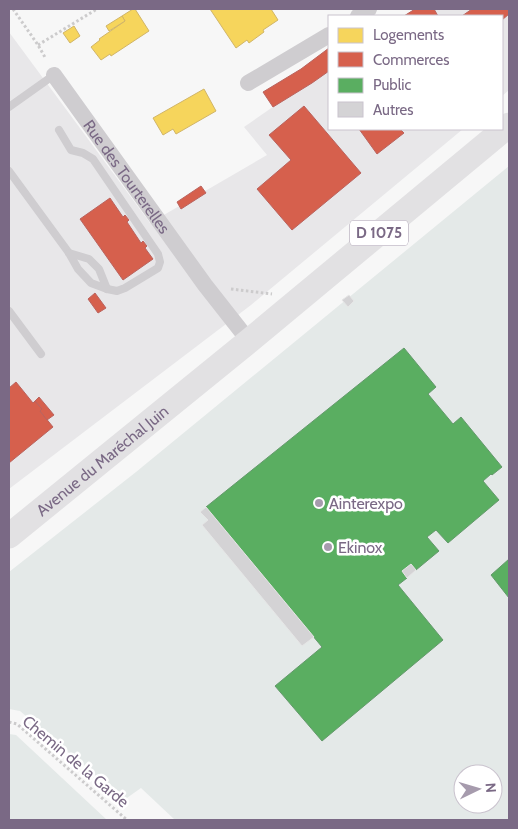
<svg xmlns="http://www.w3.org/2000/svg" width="518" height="829" viewBox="0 0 518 829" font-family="Cabin,sans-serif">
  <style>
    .built { fill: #e8e7e9 }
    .green { fill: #e4e9e8; fill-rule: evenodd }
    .homes { fill: #f6d55c; stroke: #d1b568 }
    .shops { fill: #d6604d; stroke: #ba635e }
    .public { fill: #5aae61; stroke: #64996c }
    .building { fill: #d4d3d5; stroke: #e6e6e6 }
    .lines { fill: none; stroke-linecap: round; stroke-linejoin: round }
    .path { stroke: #cccbcc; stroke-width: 3; stroke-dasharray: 2.5 2.5; stroke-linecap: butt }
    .service { stroke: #cfcdd0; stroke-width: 8 }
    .minor { stroke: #cfcdd0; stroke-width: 16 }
    .primary { stroke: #e2e1e3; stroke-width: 25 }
    .poi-dot { fill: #a69bad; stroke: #fff; stroke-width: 2 }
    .labels { text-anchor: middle; stroke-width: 5; stroke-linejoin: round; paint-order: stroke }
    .shield { fill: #fff; stroke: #a296aa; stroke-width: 1 }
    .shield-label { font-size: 15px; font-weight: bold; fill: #7a6985 }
    .street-label { font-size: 16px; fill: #7a6985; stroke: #fff }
    .poi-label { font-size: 16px; fill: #7a6985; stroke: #fff; text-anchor: start }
  </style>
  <rect width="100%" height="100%" fill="#f7f7f7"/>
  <g class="built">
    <polygon points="415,9 509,9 509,90 502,96 502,16 404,16"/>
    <polygon points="9,32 150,223 267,155 244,127 329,68 329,129 463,129 251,305 9,489"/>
  </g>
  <g class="green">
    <path d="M509 166V820H175L141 788 124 800 20 711 9 709V572L136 472ZM463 774H493V804H463Z"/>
    <polygon points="9,734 16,735 107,820 9,820"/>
  </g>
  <g class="homes">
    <polygon points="133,9 135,9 149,31 111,56 110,54 101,60 91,47 100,40 99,39 125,21 122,16"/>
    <polygon points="210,9 271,9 278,20 263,30 264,32 249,43 247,40 236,48"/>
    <polygon points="122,16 125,21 109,31 106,26"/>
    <polygon points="74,26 80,36 70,43 63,33"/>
    <polygon points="204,89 216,111 176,134 173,129 163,135 153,118"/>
  </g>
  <g class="shops">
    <polygon points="415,9 434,9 438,16 404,16"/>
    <polygon points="472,9 509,9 509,14 502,20 502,16 462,16"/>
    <polygon points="329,48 329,71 312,83 273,107 263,92 301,69"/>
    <polygon points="304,106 361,173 292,230 257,189 291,160 269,135"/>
    <polygon points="359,129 400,129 404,133 377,154"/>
    <polygon points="201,186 206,193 181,209 177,202"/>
    <polygon points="110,198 123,217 125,215 129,220 127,222 141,243 143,241 147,246 145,248 153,259 123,280 80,219"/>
    <polygon points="95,293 106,308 98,313 88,299"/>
    <polygon points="16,382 33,403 35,401 42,409 40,411 53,427 9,463 9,388"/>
    <polygon points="39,397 54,415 47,420 40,411 42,409 35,401"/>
  </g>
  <g class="public">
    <polygon points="404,348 436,387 428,394 453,424 461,417 502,467 492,475 491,474 483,481 499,500 448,543 436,530 427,537 439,551 416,570 411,564 402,571 407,578 398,585 443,640 322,741 275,686 322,647 206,507"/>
    <polygon points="509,559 509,598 491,575"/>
  </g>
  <g class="building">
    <polygon points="349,295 354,301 348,307 342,300"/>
    <polygon points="206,507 314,637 302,646 202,525 208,520 200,512"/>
    <polygon points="411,564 416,570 407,578 402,571"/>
  </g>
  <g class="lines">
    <g class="path">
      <polyline points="13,9 38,45 46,59"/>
      <polyline points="38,45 97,9"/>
      <polyline points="231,289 272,294"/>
      <polyline points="9,722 17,724 127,820"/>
    </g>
    <g class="service">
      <polyline points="9,107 54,75"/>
      <polyline points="9,171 69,253 78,269 91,283 107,289 117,291 125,288 158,268 160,262 158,254 93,159 83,153 71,150 59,130"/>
      <polyline points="69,253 89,259 99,269 107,289"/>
      <polyline points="9,311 41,354"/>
    </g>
    <g class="minor">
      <polyline points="358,16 369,9"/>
      <path id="s1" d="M54 75 205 285 249 341"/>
      <polyline points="248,83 329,35"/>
    </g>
    <path class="primary" id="s2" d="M9 536 249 341 509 125"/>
  </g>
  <g class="poi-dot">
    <circle cx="319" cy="503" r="5"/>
    <circle cx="328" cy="547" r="5"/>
  </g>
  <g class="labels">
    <rect class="shield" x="350" y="220.5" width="58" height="25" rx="4"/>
    <g class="shield-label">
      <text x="379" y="238">D 1075</text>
    </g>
    <g class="street-label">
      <text dy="6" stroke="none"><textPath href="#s1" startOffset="125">Rue des Tourterelles</textPath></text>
      <text dy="6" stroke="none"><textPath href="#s2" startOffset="120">Avenue du Maréchal Juin</textPath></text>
      <text transform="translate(76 761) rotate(40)" y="6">Chemin de la Garde</text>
    </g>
    <g class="poi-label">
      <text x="329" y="509">Ainterexpo</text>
      <text x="338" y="553">Ekinox</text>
    </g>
  </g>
  <rect width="518" height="829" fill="none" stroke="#7a6985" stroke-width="20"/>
  <rect x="328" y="15" width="175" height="115" fill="#ffffff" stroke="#cac3ce"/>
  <rect x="338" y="28" width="25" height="15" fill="#f6d55c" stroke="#cac3ce"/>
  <text x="373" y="40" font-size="15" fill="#7a6985">Logements</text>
  <rect x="338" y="52" width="25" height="15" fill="#d6604d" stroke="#cac3ce"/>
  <text x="373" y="65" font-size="15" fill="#7a6985">Commerces</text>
  <rect x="338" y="78" width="25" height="15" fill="#5aae61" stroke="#cac3ce"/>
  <text x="373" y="90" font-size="15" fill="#7a6985">Public</text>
  <rect x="338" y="102" width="25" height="15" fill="#d4d3d5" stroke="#cac3ce"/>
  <text x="373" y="115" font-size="15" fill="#7a6985">Autres</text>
  <g transform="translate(478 789) rotate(85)"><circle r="24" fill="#ffffff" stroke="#cac3ce"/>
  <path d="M0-4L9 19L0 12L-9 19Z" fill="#a69bad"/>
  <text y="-8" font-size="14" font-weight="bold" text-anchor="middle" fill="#7a6985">N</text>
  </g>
</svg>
